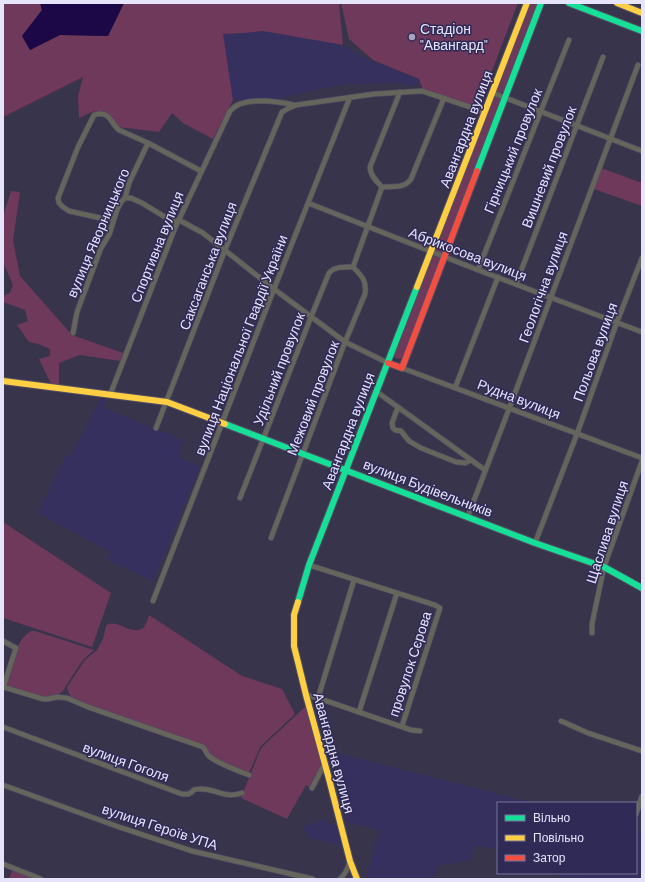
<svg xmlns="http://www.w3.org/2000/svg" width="645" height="882" viewBox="0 0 645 882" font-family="Barlow,sans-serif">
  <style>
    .built { fill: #36305f }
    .green { fill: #6e395a }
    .water { fill: #1d0847 }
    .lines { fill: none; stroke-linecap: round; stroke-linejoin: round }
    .street-casing { stroke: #524f63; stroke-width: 6 }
    .fast-casing { stroke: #524f63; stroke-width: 8 }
    .slow-casing { stroke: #524f63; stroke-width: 8 }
    .jam-casing { stroke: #524f63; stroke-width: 8 }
    .street { stroke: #66655c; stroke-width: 4.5 }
    .fast { stroke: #16e098; stroke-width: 6 }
    .slow { stroke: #ffcf43; stroke-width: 6 }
    .jam { stroke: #f24e42; stroke-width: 6 }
    .poi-dot { fill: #a8a6be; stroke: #302a57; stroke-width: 1.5 }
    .labels { text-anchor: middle; stroke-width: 3; stroke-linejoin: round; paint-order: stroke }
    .poi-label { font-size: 14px; fill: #e5e4fb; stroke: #302a57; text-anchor: start }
    .street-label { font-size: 14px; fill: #e5e4fb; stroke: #302a57 }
  </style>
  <rect width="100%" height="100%" fill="#38344c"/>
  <g class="built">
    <polygon points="263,31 343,45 363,58 419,79 418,86 404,85 401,83 344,84 264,101 263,97 243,101 243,99 233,100 223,34 244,33"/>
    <polygon points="101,398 106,400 103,408 184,440 179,453 181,454 180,458 200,466 153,581 107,560 111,552 38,513 66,455 70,457"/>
    <polygon points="337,753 534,803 498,803 498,842 496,849 475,845 470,860 438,866 434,879 366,879 376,840 377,841 380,831 345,821"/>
    <polygon points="318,819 329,821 328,824 340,826 345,846 306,837 307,832 303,831 305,826 308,827 309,822 317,824"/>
    <polygon points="636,831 642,833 642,879 567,879 552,873 636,873"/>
  </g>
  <g class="green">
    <polygon points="3,3 40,3 42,10 22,36 30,50 60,35 108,36 124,3 339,3 343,45 263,31 244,33 223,34 233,100 213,139 183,123 172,113 159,132 118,127 113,120 96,113 94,111 79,118 78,96 83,77 3,117"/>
    <polygon points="341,3 518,3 478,107 423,90 419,79 373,60 349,39"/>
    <polygon points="530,3 539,3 504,92 500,93 497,92 496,89"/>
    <polygon points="495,97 500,98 502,100 444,252 441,253 435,251 434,249 493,98"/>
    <polygon points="601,168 642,183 642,206 594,189"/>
    <polygon points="11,191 20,192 13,240 20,276 72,335 123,353 120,361 80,355 59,363 59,387 52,386 39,359 50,356 50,349 38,344 29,342 17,325 28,321 25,310 3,302 3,296 10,293 13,285 3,262 3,216"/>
    <polygon points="432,255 440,256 441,258 403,358 399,359 395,358 393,354"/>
    <polygon points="3,522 111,593 92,647 3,618"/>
    <path d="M149 615 242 676 282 689 295 714 260 747 250 771 248 772 229 765 208 754 207 748 204 746 89 706C79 702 69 700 67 687L85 660 97 650 103 639 106 626 108 624C119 620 134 637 144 627 146 624 148 619 149 615Z"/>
    <path d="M31 631H35L94 650 83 660 78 667 63 691 56 696 49 698 7 687 6 685C10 669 15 640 31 631Z"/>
    <polygon points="306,706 307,707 323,763 309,787 306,785 287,819 241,798 261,748"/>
    <polygon points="13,869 38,879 9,879"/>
  </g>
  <polygon class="water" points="40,3 124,3 108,36 60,35 30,50 22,36 42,10"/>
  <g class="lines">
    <g class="street-casing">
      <g id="street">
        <polyline points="493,93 642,151"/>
        <path d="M382 187C393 186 404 189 411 179L444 98"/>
        <path d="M382 187C377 182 370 175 370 167L400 92"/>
        <polyline points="125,198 131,198 142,203 165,217 175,221 179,220 203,233 274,289 345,342 388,363"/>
        <polyline points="308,203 478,270 642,332"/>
        <path d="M114 218 105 219 69 211 63 207 59 203 58 198 78 147 94 115C110 109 111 124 119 130L148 143 201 171"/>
        <polyline points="353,267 382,187"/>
        <polyline points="478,270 569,40"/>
        <polyline points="516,284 603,57"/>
        <polyline points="73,333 77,312 101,248 109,235 117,210 121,202 125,198 129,183 148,143"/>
        <polyline points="402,368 642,458"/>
        <polyline points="455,388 498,277"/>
        <polyline points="377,392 485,470"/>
        <path d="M110 395 175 228 230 111C233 108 236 105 240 104 256 98 278 102 295 105"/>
        <polyline points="398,407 392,423 393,428 395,430 401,431 409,441 421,448 456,462 465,463 471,460"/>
        <polyline points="156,428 225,250 282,112 289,108 296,105 374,94 422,91 485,112"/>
        <path d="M240 498 311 317 329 273C335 266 345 267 353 267"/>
        <polyline points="468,516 509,409 638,65"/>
        <path d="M271 538 345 342 365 294C367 281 362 276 353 267"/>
        <polyline points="535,543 577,434 617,322 642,258"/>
        <polyline points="309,565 435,605 440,608 402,726"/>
        <polyline points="153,601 274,289 350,97"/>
        <polyline points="592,633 592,624 604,567 642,461"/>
        <polyline points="3,641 16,648 3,688"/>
        <path d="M3 687 43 699H48L57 697 67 698 88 707 203 747C205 749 206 752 208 755 213 761 241 772 249 775"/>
        <polyline points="306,695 318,698 411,730 420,731"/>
        <polyline points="318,698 354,580"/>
        <polyline points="359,712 397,593"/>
        <polyline points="561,721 588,733 642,751"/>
        <path d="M3 727 179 793C184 795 188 795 192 792 193 791 193 790 194 790 195 789 200 789 201 789 217 789 225 799 242 793"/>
        <polyline points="3,785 119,827 192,851 313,879"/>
        <polyline points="312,788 325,763"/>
        <polyline points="636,814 642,796"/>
        <polyline points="3,864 41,879"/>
        <path d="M340 879C346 874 348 868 350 861"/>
      </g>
    </g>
    <g class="fast-casing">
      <g id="fast">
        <polyline points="569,3 642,31"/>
        <polyline points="477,171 541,3"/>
        <polyline points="225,424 535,543 604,567 642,588"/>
        <polyline points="298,602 309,565 417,287"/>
      </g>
    </g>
    <g class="slow-casing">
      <g id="slow">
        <polyline points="617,3 642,13"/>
        <polyline points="417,287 527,3"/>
        <polyline points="3,381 167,402 225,424"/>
        <polyline points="298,602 294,615 294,646 306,695 329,779 350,861 357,879"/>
      </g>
    </g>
    <g class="jam-casing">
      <polyline id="jam" points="388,363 402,368 477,171"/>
    </g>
    <use href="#street" class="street"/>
    <use href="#fast" class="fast"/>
    <use href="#slow" class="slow"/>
    <use href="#jam" class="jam"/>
  </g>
  <circle class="poi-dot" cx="412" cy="37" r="4"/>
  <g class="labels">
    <g class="poi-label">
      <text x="420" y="34">Стадіон<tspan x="420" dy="16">"Авангард"</tspan></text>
    </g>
    <g class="street-label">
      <text transform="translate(466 129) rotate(-69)" y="5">Авангардна вулиця</text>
      <text transform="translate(513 151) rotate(-68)" y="5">Гірницький провулок</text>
      <text transform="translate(549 167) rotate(-69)" y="5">Вишневий провулок</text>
      <text transform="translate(98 233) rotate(-67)" y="5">вулиця Яворницького</text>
      <text transform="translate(157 247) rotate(-68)" y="5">Спортивна вулиця</text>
      <text transform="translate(468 254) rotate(21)" y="5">Абрикосова вулиця</text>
      <text transform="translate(208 266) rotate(-69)" y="5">Саксаганська вулиця</text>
      <text transform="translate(543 287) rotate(-70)" y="5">Геологічна вулиця</text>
      <text transform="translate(241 345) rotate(-69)" y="5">вулиця Національної Гвардії України</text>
      <text transform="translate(595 352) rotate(-70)" y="5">Польова вулиця</text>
      <text transform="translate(279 369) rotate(-69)" y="5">Удільний провулок</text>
      <text transform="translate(313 398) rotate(-69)" y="5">Межовий провулок</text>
      <text transform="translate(519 399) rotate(21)" y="5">Рудна вулиця</text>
      <text transform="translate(348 431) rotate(-69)" y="5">Авангардна вулиця</text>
      <text transform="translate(428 488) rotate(21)" y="5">вулиця Будівельників</text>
      <text transform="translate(607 532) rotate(-72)" y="5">Щаслива вулиця</text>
      <text transform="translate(410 664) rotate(-72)" y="5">провулок Сєрова</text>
      <text transform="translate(334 753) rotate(75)" y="5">Авангардна вулиця</text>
      <text transform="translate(126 762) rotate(20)" y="5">вулиця Гоголя</text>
      <text transform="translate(160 827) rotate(18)" y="5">вулиця Героїв УПА</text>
    </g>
  </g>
  <rect width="645" height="882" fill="none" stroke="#e5e4fb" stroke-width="8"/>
  <rect x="497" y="802" width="140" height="72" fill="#302a57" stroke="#787499"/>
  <rect x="505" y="815" width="20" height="6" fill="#16e098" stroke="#787499"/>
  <text x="533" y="822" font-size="12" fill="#e5e4fb">Вільно</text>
  <rect x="505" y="835" width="20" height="6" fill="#ffcf43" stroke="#787499"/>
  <text x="533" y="842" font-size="12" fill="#e5e4fb">Повільно</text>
  <rect x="505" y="855" width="20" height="6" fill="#f24e42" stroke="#787499"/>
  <text x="533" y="862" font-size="12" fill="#e5e4fb">Затор</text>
</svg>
